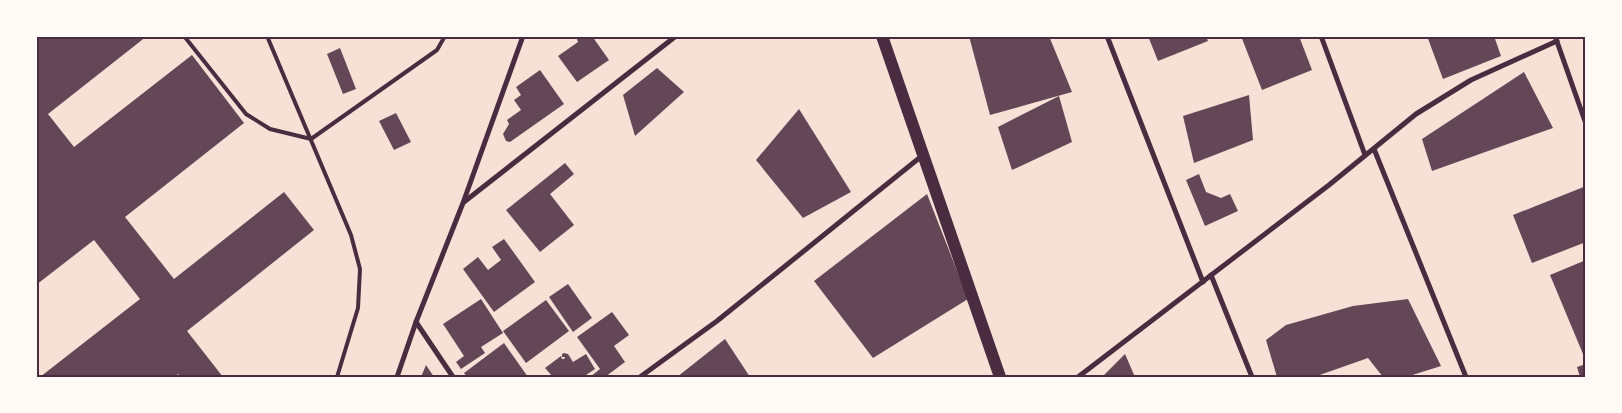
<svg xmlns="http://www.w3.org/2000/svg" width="1622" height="413" viewBox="0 0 1622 413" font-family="'PT Sans Narrow',sans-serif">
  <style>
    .building { fill: #644757 }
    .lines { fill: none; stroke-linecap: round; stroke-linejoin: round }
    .service { stroke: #4a2c40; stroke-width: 4 }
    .minor { stroke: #4a2c40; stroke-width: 5 }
    .primary { stroke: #4a2c40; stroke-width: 12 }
    .neatline { fill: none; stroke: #4a2c40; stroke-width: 2 }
  </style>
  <rect width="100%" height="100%" fill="#f7e1d7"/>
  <g class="building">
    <polygon points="36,36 147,36 48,114 74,147 192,55 244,123 125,217 174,279 284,192 314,230 187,331 223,377 180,377 178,374 174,377 40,377 140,299 94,240 36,285"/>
    <polygon points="576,36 592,36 609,60 577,82 558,56 578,42"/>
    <polygon points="969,36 1049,36 1072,92 990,115"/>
    <polygon points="1148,36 1206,36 1208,41 1158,61"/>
    <polygon points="1241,36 1299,36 1312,70 1262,90"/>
    <polygon points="1427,36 1494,36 1501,56 1443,79"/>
    <polygon points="340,48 356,89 343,94 327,54"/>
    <polygon points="657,68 684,92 635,136 623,95"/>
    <polygon points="540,70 564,104 510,142 506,141 503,134 509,124 507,120 521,110 514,100 521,95 516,87"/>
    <polygon points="1524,72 1553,128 1432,171 1422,139"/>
    <polygon points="1249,95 1253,140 1194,163 1183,116"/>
    <polygon points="1059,96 1072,142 1012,170 998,127"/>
    <polygon points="799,109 851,192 803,218 756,160"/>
    <polygon points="396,113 411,142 394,150 379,121"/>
    <polygon points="565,163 574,174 550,194 574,225 540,252 506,210"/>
    <polygon points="1199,174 1206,192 1221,198 1230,194 1238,211 1205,226 1186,180"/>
    <polygon points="1586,186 1586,242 1532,263 1513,215"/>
    <polygon points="927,194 968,299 873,358 814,281"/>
    <polygon points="504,239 535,282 494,312 463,269 478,257 488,270 501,260 492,247"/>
    <polygon points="1586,260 1586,353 1583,354 1550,275"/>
    <polygon points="568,284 592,318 573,332 549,297"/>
    <polygon points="481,299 503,333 481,347 485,353 461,369 456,362 464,356 443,324"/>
    <polygon points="1408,299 1441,366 1406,377 1383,377 1368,358 1314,377 1277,377 1266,340 1286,325 1353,306"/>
    <polygon points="546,300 569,331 526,363 503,331"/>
    <polygon points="612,312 629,335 614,346 625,362 605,377 590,377 600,369 577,337"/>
    <polygon points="725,339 750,377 677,377"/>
    <polygon points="504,343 528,377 467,377 464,373"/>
    <polygon points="564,353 568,354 573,362 586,354 595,369 586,375 587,377 553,377 545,368 561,356 562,359 564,359 565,357 562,357 562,354"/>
    <polygon points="1125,354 1135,377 1102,377"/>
    <polygon points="1586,364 1586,377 1580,377 1577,367"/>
    <polygon points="426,365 434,377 421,377"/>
  </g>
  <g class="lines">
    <g class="service">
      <polyline points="184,36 246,114 270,129 311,139 437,50 445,36"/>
      <polyline points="267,36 351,235 360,269 358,308 337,377"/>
    </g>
    <g class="minor">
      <polyline points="1107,36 1203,282"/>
      <polyline points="1321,36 1365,155"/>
      <polyline points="1555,36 1586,124"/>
      <polyline points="1374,149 1466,377"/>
      <polyline points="464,202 676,36"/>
      <polyline points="1211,275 1252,377"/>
      <polyline points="416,322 453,377"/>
      <polyline points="397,377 416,322 463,203 523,36"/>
      <polyline points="640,377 717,321 923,155"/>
      <polyline points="1078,377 1329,185 1416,114 1471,80 1557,41"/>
    </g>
    <polyline class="primary" points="882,36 1000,377"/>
  </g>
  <rect width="1622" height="413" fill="none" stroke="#fffaf5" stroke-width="75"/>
  <rect x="38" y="38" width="1546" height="338" class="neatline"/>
</svg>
